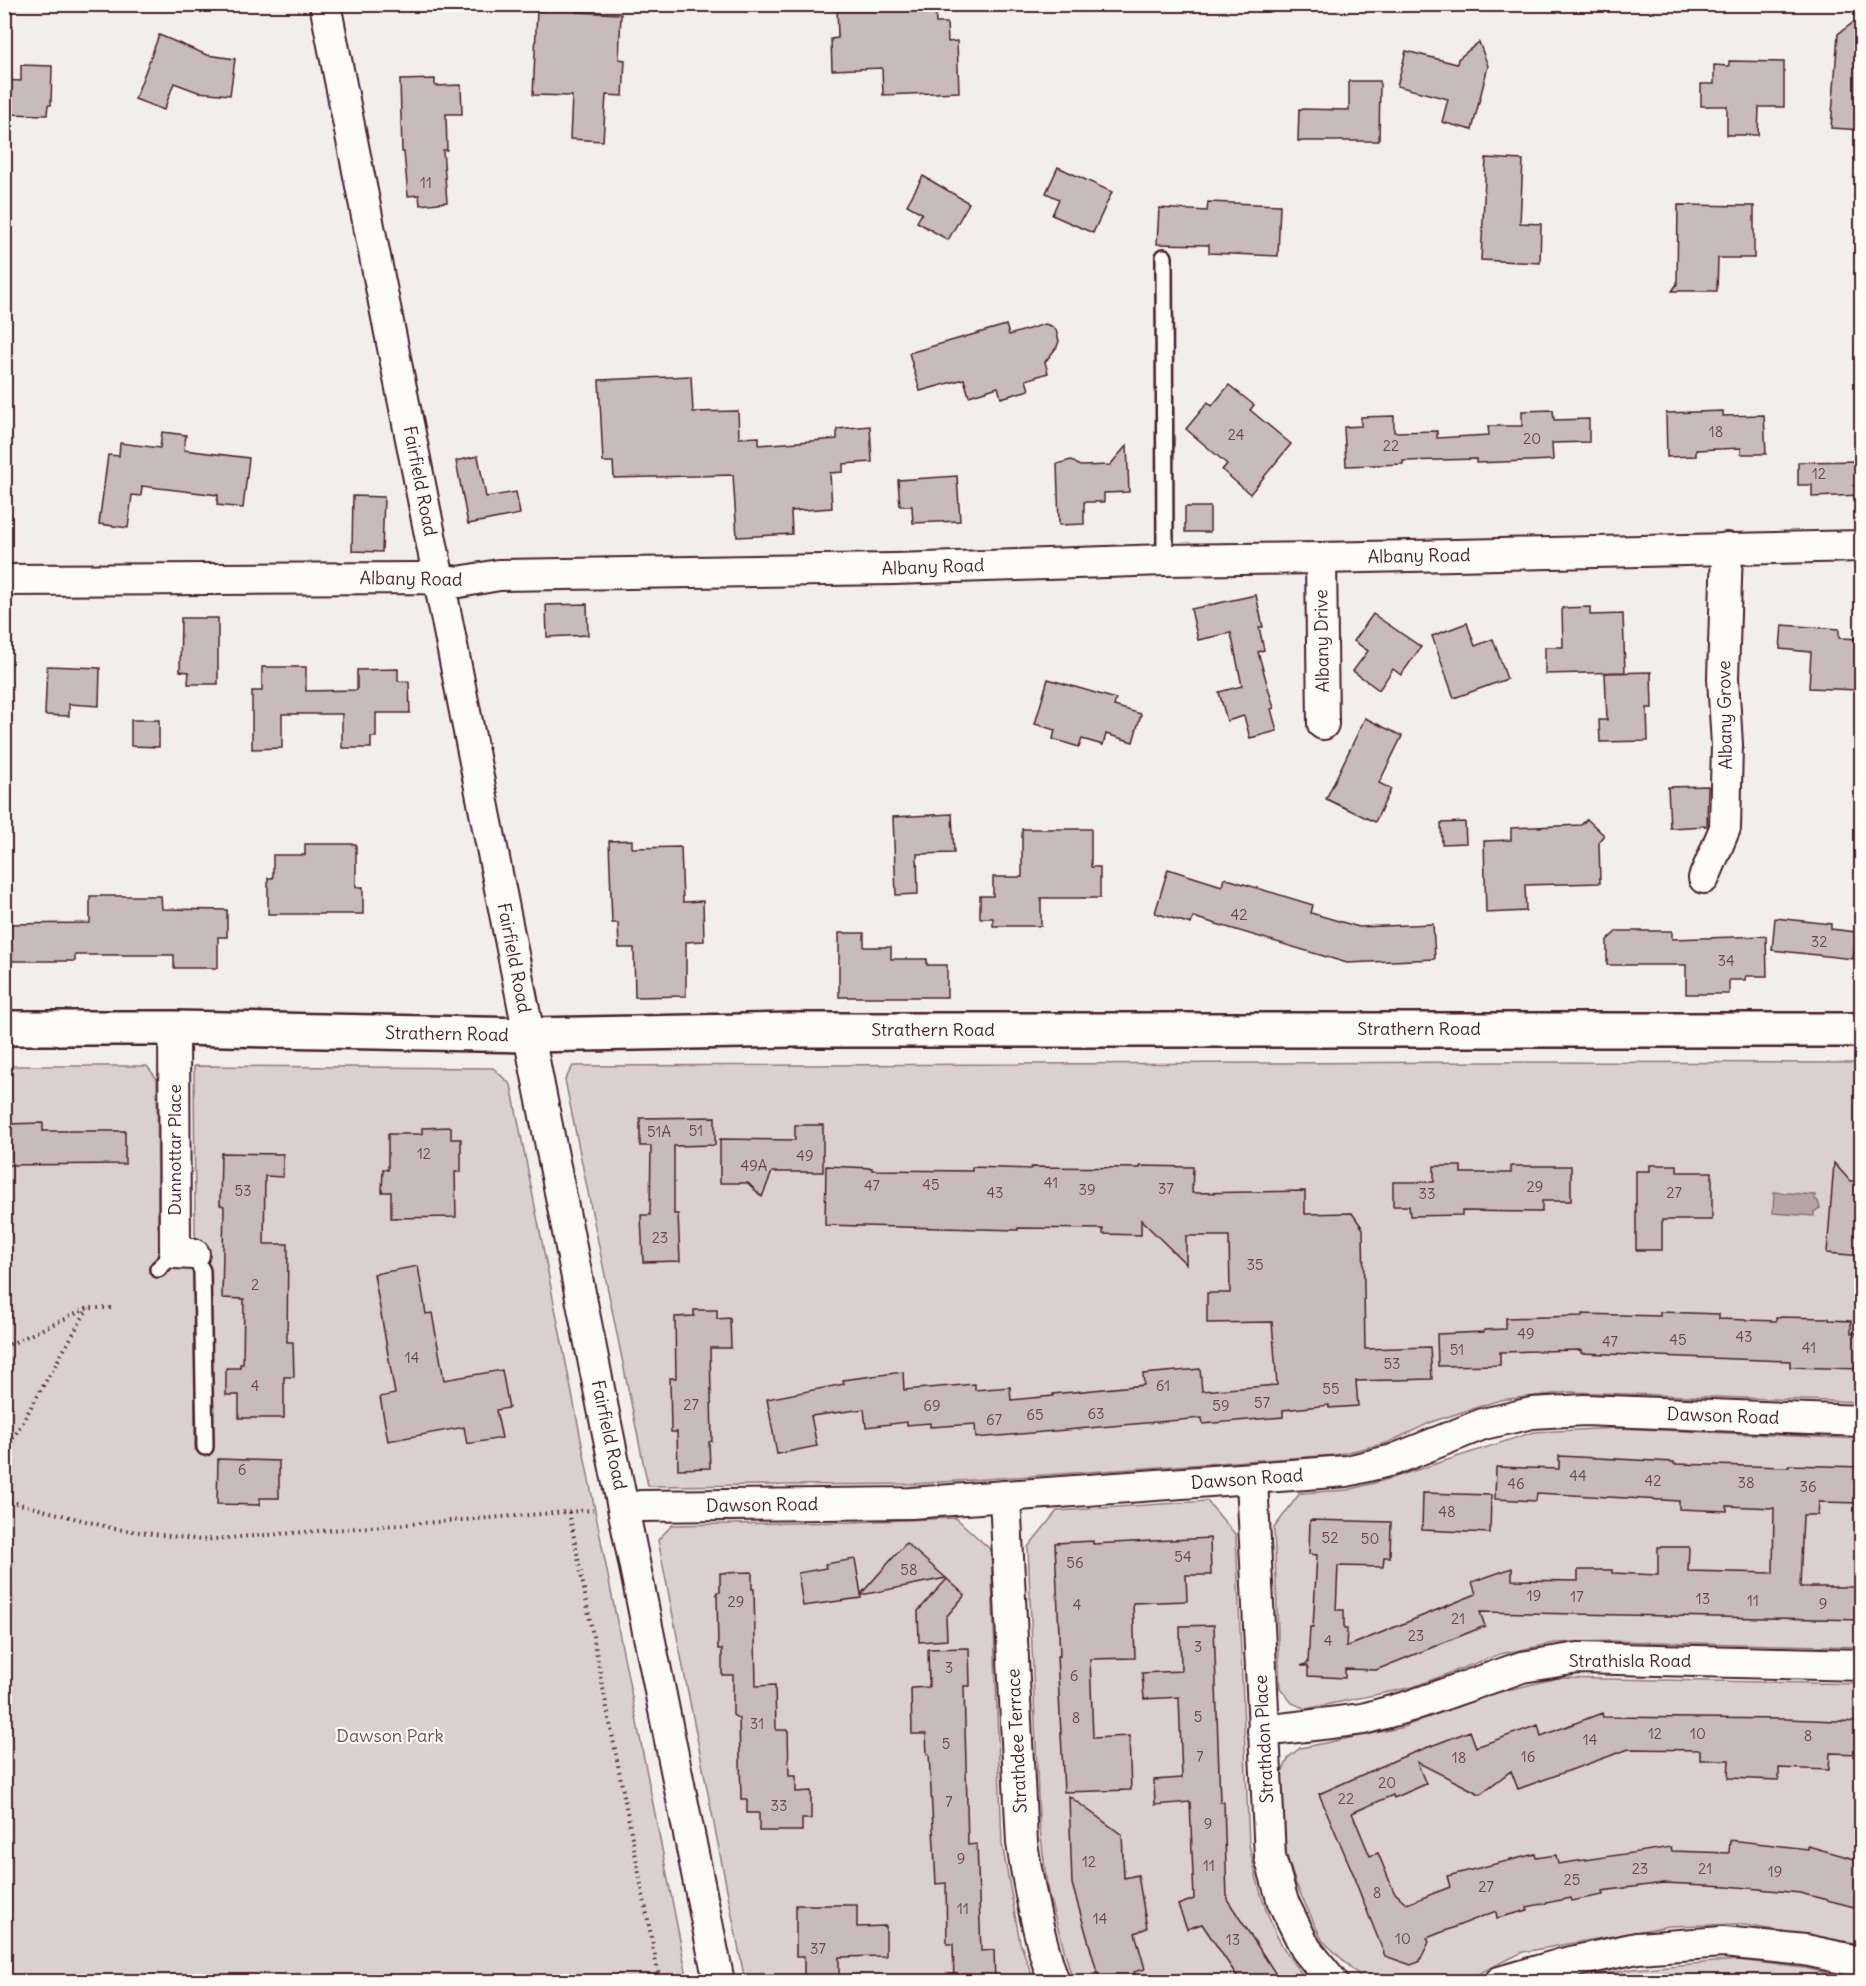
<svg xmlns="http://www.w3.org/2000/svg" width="1866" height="1986" viewBox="0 0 1866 1986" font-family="Delius,sans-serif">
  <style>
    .green { fill: #d9d0cf; stroke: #92787d; stroke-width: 1.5 }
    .water { fill: #b7a5a6; stroke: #8b6f75; stroke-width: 1.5 }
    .building { fill: #c8bbbb; stroke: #4a1f2b; stroke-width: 1.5 }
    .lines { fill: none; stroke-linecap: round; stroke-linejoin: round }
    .service-casing { stroke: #4a1f2b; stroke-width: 20 }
    .minor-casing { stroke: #4a1f2b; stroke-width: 34 }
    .tertiary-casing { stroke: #4a1f2b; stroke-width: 38 }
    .path { stroke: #4a1f2b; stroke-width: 4; stroke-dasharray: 1.5 4.5; stroke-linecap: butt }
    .service { stroke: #fdfcf7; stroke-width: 15 }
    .minor { stroke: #fdfcf7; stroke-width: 30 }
    .tertiary { stroke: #fdfcf7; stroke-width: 33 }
    .labels { text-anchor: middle; stroke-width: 4.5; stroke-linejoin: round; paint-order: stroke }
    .number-label { font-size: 15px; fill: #6a464f }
    .street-label { font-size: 18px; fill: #4a1f2b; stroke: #fdfcf7 }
    .park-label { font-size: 18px; fill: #6e4b54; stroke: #fdfcf7 }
  </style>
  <rect width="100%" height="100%" fill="#f2efeb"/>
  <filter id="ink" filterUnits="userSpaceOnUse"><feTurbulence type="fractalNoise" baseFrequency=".0167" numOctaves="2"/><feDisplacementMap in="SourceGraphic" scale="12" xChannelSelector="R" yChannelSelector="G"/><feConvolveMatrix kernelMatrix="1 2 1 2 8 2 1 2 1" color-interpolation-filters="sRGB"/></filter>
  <g filter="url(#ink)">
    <g class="green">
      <polygon points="1497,1062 1861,1063 1861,1402 1570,1392 1500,1400 1434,1421 1387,1443 1335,1455 914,1484 648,1486 565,1080 573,1066"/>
      <polygon points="4,1066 147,1066 157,1079 158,1227 196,1271 195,1449 211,1422 210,1271 195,1235 194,1066 493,1068 511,1085 688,1981 5,1981"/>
      <polygon points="1618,1428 1861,1439 1861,1647 1613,1641 1555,1643 1500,1654 1413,1687 1306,1709 1292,1703 1280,1688 1274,1528 1300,1493 1348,1490 1392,1478 1534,1432"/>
      <path d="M1207 1501 1236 1535 1249 1844C1259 1893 1272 1945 1309 1981H1073L1048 1893 1039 1821 1028 1547 1057 1511Z"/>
      <polygon points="956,1518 991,1550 1002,1844 1020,1942 1034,1981 745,1981 658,1540 672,1525 853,1522"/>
      <polygon points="1558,1678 1861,1684 1861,1944 1738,1924 1669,1926 1523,1952 1464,1981 1365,1981 1322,1940 1296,1884 1286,1853 1282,1773 1289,1757 1300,1748 1400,1728 1495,1693"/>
      <polygon points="1738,1960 1805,1968 1861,1981 1567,1981 1633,1969"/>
    </g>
    <polygon class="water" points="1774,1192 1815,1195 1815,1199 1818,1201 1820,1208 1814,1212 1814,1216 1773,1213"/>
    <g class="building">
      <polygon points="543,4 576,4 576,12 621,14 619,59 625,60 623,96 606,95 603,141 570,139 572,96 533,95 537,10 543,11"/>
      <polygon points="837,4 935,4 936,23 947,23 948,42 957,41 959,92 883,95 882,68 832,70 831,39 838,38"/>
      <polygon points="1862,16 1862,130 1831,128 1838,34"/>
      <polygon points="159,35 207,55 235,59 230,95 198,92 174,83 164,110 135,99"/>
      <polygon points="1479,42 1488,66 1472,130 1442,122 1448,99 1397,86 1406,51 1457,64 1458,59"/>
      <polygon points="1729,61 1784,62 1784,107 1759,107 1758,135 1727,135 1727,106 1701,106 1701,84 1714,84 1714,65 1729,66"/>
      <polygon points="21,65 52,66 51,105 48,105 47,115 4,114 4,80 21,81"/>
      <polygon points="435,79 435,86 461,85 462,114 446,114 447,150 443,150 447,202 420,205 419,195 408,196 404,152 402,152 400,80"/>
      <polygon points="1349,81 1380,81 1379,141 1298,141 1299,109 1349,110"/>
      <polygon points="1486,158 1523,160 1520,223 1541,224 1540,263 1481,260"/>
      <polygon points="1058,167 1112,192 1093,233 1052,215 1059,199 1046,193"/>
      <polygon points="923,176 969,203 948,240 917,222 922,213 907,205"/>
      <polygon points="1208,202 1280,205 1278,256 1209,253 1209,245 1157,244 1159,208 1207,211"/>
      <polygon points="1678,205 1754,206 1754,258 1718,258 1717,291 1672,291 1677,284"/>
      <polygon points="1045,324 1051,326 1056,330 1059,341 1057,347 1045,362 1048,373 1026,380 1029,390 1001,398 998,387 969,396 964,379 920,391 909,353 1006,325 1009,335"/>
      <polygon points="691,376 693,412 738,411 739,438 759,437 759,445 837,439 837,429 870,426 872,462 843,464 843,472 830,473 832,508 791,511 792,534 737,537 733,475 614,478 613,462 603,462 599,380"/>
      <polygon points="1229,385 1254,405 1250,410 1291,444 1250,494 1222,470 1227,464 1186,429 1208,402 1212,406"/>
      <polygon points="1553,410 1554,420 1589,419 1589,442 1552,443 1553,460 1476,463 1476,459 1403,461 1403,464 1346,466 1344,427 1361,426 1361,417 1394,416 1394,432 1437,431 1437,438 1489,435 1488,426 1522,426 1522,411"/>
      <polygon points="1723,411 1723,416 1764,415 1766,454 1741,454 1741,448 1696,450 1696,456 1667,457 1666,413"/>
      <polygon points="162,432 186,435 184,450 249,458 243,508 217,505 218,495 142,486 141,496 132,495 128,528 99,524 108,455 119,456 120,443 160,448"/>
      <polygon points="1127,445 1129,492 1104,493 1104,502 1084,502 1084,524 1059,525 1057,464 1071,460 1080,466 1110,465"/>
      <polygon points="478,456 486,497 516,492 520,514 468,524 456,461"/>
      <polygon points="1862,461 1862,495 1812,497 1812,485 1798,485 1798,462"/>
      <polygon points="957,476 960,521 913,523 912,506 900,506 898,480"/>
      <polygon points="353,496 384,497 382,552 352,551"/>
      <rect x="1185" y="507" width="25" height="25"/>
      <polygon points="1256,595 1263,627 1259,627 1264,650 1258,652 1274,708 1271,709 1277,731 1250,738 1244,716 1227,721 1219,692 1242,686 1231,633 1198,640 1191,609"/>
      <polygon points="587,604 588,635 547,637 546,605"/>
      <polygon points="1590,607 1590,615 1623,614 1625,672 1545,674 1545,647 1563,647 1562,608"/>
      <polygon points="1373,614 1421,647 1401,675 1393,669 1379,690 1353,671 1368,651 1354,641"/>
      <polygon points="181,618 218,618 218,684 188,684 189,672 180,671"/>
      <polygon points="1467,623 1475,646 1493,639 1507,679 1454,698 1432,636"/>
      <polygon points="1782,625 1839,629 1839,638 1862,639 1862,681 1858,681 1858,690 1809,688 1811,652 1780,649"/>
      <polygon points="47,666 100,668 99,706 69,704 69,716 45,715"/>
      <polygon points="262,667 306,667 306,691 357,690 357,670 398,669 398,681 409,682 410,713 376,713 376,737 371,737 371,748 342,748 342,714 282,714 282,748 252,749 252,691 262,691"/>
      <polygon points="1651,672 1652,708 1647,708 1648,741 1600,742 1599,720 1607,720 1605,673"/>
      <polygon points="1048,679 1116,699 1114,706 1141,714 1133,742 1106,734 1103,745 1082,739 1079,747 1053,739 1055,730 1035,724"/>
      <polygon points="1365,718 1402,736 1379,783 1391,789 1375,822 1326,799"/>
      <polygon points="131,720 159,720 159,747 131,746"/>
      <polygon points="1708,786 1707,826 1670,828 1668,787"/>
      <polygon points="952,814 954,853 917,854 918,894 896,895 893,817"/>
      <polygon points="1587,819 1604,835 1599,841 1600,883 1525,885 1526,911 1486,913 1484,841 1511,840 1511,828 1581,825"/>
      <polygon points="1465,822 1466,843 1442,844 1441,823"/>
      <polygon points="1022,829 1091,829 1091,867 1100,867 1100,898 1041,898 1041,926 993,926 993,918 980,918 980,896 993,896 993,877 1022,877"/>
      <polygon points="632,840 632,848 681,847 683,902 703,901 704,941 686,942 686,996 635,997 634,948 619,948 618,923 612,923 609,841"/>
      <polygon points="305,844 356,844 356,887 363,887 363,914 268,914 268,878 273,878 273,855 305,855"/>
      <polygon points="1168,869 1222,886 1224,878 1313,905 1311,913 1359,927 1433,924 1435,959 1347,963 1193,917 1191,924 1155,913"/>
      <polygon points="90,896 161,896 162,909 227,910 227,937 218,937 218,968 174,968 174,955 75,955 75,961 4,961 4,924 90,923"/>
      <polygon points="1775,918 1831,924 1831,929 1856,932 1853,959 1772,950"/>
      <polygon points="1617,931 1672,931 1672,939 1766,936 1767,976 1746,976 1745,980 1729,980 1729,994 1686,994 1686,965 1607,965 1607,940"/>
      <polygon points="839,933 864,933 864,947 891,947 891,959 927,959 927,965 947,965 947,997 839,997"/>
      <polygon points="715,1117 715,1145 674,1146 674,1214 678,1214 680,1261 643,1262 641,1215 650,1215 651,1146 640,1146 640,1118"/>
      <polygon points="43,1123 43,1131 125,1131 125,1164 4,1165 4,1124"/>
      <polygon points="795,1125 823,1125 823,1172 772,1172 762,1197 748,1183 720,1183 720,1139 795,1140"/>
      <polygon points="451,1127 451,1139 461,1139 461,1172 455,1172 456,1217 391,1218 391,1192 382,1192 383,1169 388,1170 388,1134 422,1134 422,1128"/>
      <polygon points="221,1153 283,1154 283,1177 265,1176 264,1244 288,1244 287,1342 293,1342 294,1377 284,1377 284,1418 239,1418 239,1395 226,1395 226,1368 240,1368 240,1364 243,1364 244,1299 222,1298 224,1206 220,1205"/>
      <polygon points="1834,1163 1850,1181 1862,1181 1862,1256 1827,1253"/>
      <polygon points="1650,1165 1677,1165 1677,1172 1712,1172 1712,1220 1662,1220 1662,1250 1636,1250 1636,1171 1650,1171"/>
      <polygon points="826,1166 872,1168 872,1170 972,1171 972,1167 1031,1169 1031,1167 1140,1168 1140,1166 1193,1167 1192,1193 1305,1191 1305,1214 1352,1213 1363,1229 1365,1349 1430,1347 1432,1379 1356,1381 1358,1406 1329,1408 1329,1405 1283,1410 1283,1417 1203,1424 1202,1418 976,1438 975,1424 930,1427 930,1423 907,1425 907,1422 866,1427 864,1409 811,1416 817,1446 777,1454 767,1399 844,1384 843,1380 903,1372 904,1390 975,1384 975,1390 1010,1387 1011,1400 1053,1396 1053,1394 1144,1385 1143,1374 1200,1369 1202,1391 1277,1385 1272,1322 1207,1323 1207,1293 1230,1293 1229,1236 1186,1236 1186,1264 1141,1220 1141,1235 1103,1234 1103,1229 1018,1228 1018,1230 825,1225"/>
      <polygon points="1434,1166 1461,1166 1461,1173 1511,1173 1511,1166 1571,1166 1571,1201 1542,1201 1542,1212 1462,1211 1462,1215 1410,1216 1409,1206 1393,1206 1393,1182 1434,1182"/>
      <polygon points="418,1266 426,1314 432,1313 444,1380 502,1370 509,1408 496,1410 502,1438 467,1444 464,1427 388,1441 380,1397 395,1394 374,1274"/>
      <polygon points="694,1310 717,1310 717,1319 730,1318 731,1348 710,1348 712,1441 709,1442 710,1468 678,1469 677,1432 671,1432 670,1378 676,1378 675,1317 694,1316"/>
      <polygon points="1660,1312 1719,1314 1719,1319 1776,1321 1776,1317 1829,1318 1829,1320 1851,1321 1851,1333 1862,1333 1862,1369 1790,1367 1790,1361 1581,1353 1581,1350 1500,1352 1500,1365 1438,1366 1437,1334 1484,1332 1484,1330 1506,1329 1506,1318 1582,1316 1582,1314 1660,1316"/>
      <polygon points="1559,1456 1674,1462 1674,1464 1789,1467 1789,1465 1862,1467 1862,1503 1819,1502 1818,1515 1803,1515 1800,1587 1862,1587 1862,1620 1480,1612 1485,1626 1376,1670 1345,1669 1345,1678 1308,1676 1308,1666 1301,1666 1308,1663 1310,1627 1313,1627 1317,1555 1309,1554 1310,1520 1391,1522 1390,1557 1384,1557 1383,1567 1338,1566 1336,1610 1344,1610 1344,1629 1347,1629 1346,1647 1476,1594 1472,1582 1512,1568 1512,1580 1578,1581 1578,1570 1612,1570 1612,1573 1658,1575 1658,1547 1689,1547 1688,1571 1773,1573 1774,1508 1727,1506 1727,1511 1679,1509 1679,1501 1537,1493 1536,1501 1495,1499 1496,1467 1559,1469"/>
      <polygon points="218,1459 279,1461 279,1498 260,1498 260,1505 217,1504"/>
      <polygon points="1423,1493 1491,1495 1490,1533 1422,1530"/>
      <polygon points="1210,1538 1211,1575 1186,1575 1187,1601 1133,1603 1135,1658 1090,1659 1093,1738 1129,1736 1131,1790 1064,1792 1057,1656 1060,1656 1055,1543 1093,1541 1093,1544"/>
      <polygon points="906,1543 946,1578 861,1595 861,1598 803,1606 798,1573 826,1568 825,1564 855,1559 861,1594"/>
      <polygon points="752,1572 752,1589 754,1589 756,1686 775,1685 776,1730 788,1730 789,1776 796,1776 796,1792 811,1791 811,1819 802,1819 802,1831 759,1831 759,1813 747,1813 747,1799 741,1799 739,1719 733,1715 733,1675 722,1675 722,1649 718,1649 717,1592 720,1592 720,1573"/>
      <polygon points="947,1579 965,1595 946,1617 947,1640 919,1642 918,1611"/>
      <polygon points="1214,1625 1220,1802 1224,1802 1227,1899 1281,1982 1241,1982 1202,1924 1187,1929 1178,1905 1194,1899 1190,1802 1155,1805 1154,1780 1182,1778 1179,1697 1144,1699 1142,1673 1181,1671 1180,1626"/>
      <polygon points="969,1648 970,1686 964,1686 968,1845 977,1844 981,1951 994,1950 995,1982 954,1982 953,1944 947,1944 946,1883 936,1884 929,1754 927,1754 926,1734 912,1734 911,1688 929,1687 928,1649"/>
      <polygon points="1602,1713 1603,1717 1786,1719 1862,1722 1862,1754 1830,1753 1829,1770 1779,1768 1779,1780 1728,1778 1729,1760 1700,1760 1700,1750 1629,1749 1518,1789 1511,1771 1480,1794 1417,1762 1426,1784 1394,1798 1393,1795 1352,1813 1370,1856 1378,1853 1394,1892 1407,1904 1450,1887 1447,1876 1535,1854 1536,1858 1556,1855 1558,1864 1671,1847 1672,1851 1729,1853 1730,1840 1808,1849 1808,1846 1862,1861 1862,1909 1800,1893 1727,1886 1664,1883 1602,1891 1603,1895 1571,1901 1570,1898 1527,1907 1528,1910 1497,1918 1496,1911 1427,1938 1429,1942 1419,1962 1411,1965 1385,1956 1354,1878 1355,1878 1319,1794 1400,1758 1470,1731 1476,1747 1538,1725 1541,1736"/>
      <polygon points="1069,1796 1122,1835 1124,1878 1138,1875 1147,1928 1135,1933 1145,1969 1134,1972 1137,1982 1100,1982 1072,1884"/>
      <polygon points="796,1905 857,1905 857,1927 886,1926 886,1956 839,1957 839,1982 804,1982 804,1957 796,1957"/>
    </g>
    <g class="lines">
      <g class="service-casing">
        <g id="service">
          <polyline points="1164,257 1165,560"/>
          <polyline points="194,1254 202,1271 205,1447"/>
          <polyline points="158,1269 175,1253"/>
        </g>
      </g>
      <g class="minor-casing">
        <g id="minor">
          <polyline points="325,4 603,1409 719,1982"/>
          <polyline points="1321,558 1323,724"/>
          <polyline points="4,580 423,578 459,582 499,575 894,569 1165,560 1321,558 1862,546"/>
          <polyline points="1704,878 1725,828 1727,745 1723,678 1727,548"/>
          <polyline points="174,1028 175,1253 194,1254"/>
          <polyline points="1252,1479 1270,1857 1283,1902 1306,1949 1333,1982"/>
          <path d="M1005 1496 1022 1843C1029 1890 1038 1936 1054 1982"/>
          <polyline points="624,1509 641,1506 911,1503 1347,1471 1393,1460 1483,1424 1532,1413 1584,1410 1862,1421"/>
          <polyline points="1263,1731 1363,1719 1410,1706 1522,1667 1578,1658 1862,1665"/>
          <polyline points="1500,1982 1562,1964 1637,1948 1723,1942 1805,1950 1862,1962"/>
        </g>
      </g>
      <g class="tertiary-casing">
        <polyline id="tertiary" points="4,1028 174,1028 529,1035 793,1030 1862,1030"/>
      </g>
      <g class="path">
        <polyline points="4,1347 88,1308 112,1308"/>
        <polyline points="4,1454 88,1308"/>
        <polyline points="4,1500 116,1529 201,1540 593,1510"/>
        <polyline points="569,1512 660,1982"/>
      </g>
      <use href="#service" class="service"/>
      <use href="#minor" class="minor"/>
      <use href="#tertiary" class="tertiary"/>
    </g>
  </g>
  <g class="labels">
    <g class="number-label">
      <text x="426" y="188">11</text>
      <text x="1716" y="437">18</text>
      <text x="1236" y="440">24</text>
      <text x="1532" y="444">20</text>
      <text x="1391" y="451">22</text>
      <text x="1819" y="479">12</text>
      <text x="1239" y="920">42</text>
      <text x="1819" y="947">32</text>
      <text x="1726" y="966">34</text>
      <text x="696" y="1136">51</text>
      <text x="659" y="1137">51A</text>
      <text x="424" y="1159">12</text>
      <text x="805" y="1161">49</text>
      <text x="754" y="1171">49A</text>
      <text x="1051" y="1188">41</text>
      <text x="931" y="1190">45</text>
      <text x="872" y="1191">47</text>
      <text x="1535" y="1192">29</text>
      <text x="1166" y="1194">37</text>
      <text x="1087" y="1195">39</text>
      <text x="243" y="1196">53</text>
      <text x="995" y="1198">43</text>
      <text x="1674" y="1198">27</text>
      <text x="1427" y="1199">33</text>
      <text x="660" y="1243">23</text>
      <text x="1255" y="1270">35</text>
      <text x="255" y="1290">2</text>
      <text x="1526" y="1339">49</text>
      <text x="1744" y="1342">43</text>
      <text x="1678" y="1345">45</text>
      <text x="1610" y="1347">47</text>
      <text x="1809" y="1353">41</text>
      <text x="1457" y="1355">51</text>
      <text x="412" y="1363">14</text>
      <text x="1392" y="1369">53</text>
      <text x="255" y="1391">4</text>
      <text x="1163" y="1391">61</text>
      <text x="1331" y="1394">55</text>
      <text x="1262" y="1408">57</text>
      <text x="691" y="1410">27</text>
      <text x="932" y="1411">69</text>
      <text x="1221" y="1411">59</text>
      <text x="1096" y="1419">63</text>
      <text x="1035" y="1420">65</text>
      <text x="994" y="1425">67</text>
      <text x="242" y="1475">6</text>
      <text x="1578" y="1481">44</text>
      <text x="1653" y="1486">42</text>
      <text x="1746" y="1488">38</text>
      <text x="1516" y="1489">46</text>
      <text x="1808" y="1492">36</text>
      <text x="1447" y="1517">48</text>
      <text x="1330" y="1543">52</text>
      <text x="1370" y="1544">50</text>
      <text x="1183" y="1562">54</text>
      <text x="1075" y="1568">56</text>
      <text x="909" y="1575">58</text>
      <text x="1534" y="1601">19</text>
      <text x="1577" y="1602">17</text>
      <text x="1703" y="1604">13</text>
      <text x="1753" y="1606">11</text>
      <text x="736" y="1607">29</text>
      <text x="1823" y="1609">9</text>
      <text x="1077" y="1610">4</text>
      <text x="1458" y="1624">21</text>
      <text x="1416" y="1641">23</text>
      <text x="1328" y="1646">4</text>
      <text x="1198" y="1652">3</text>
      <text x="949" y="1673">3</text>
      <text x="1074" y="1681">6</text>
      <text x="1198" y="1722">5</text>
      <text x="1076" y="1723">8</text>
      <text x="757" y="1729">31</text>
      <text x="1655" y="1739">12</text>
      <text x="1698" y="1739">10</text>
      <text x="1808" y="1741">8</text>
      <text x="1590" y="1745">14</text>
      <text x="946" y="1749">5</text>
      <text x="1200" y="1762">7</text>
      <text x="1528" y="1762">16</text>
      <text x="1459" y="1763">18</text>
      <text x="1387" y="1788">20</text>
      <text x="1346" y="1804">22</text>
      <text x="949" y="1807">7</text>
      <text x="779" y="1811">33</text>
      <text x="1208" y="1829">9</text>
      <text x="961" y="1864">9</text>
      <text x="1089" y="1867">12</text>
      <text x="1209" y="1871">11</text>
      <text x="1640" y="1874">23</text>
      <text x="1705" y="1874">21</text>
      <text x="1775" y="1877">19</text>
      <text x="1572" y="1885">25</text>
      <text x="1486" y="1892">27</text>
      <text x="1377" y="1898">8</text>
      <text x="963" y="1914">11</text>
      <text x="1100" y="1924">14</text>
      <text x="1403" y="1944">10</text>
      <text x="1233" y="1945">13</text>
      <text x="818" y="1954">37</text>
    </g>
    <g class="street-label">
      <text transform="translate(420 481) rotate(79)" y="6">Fairfield Road</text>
      <text transform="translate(1419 556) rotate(-1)" y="6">Albany Road</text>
      <text transform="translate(933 567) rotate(-2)" y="6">Albany Road</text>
      <text transform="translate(411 579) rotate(1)" y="6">Albany Road</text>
      <text transform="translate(1322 641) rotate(-91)" y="6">Albany Drive</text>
      <text transform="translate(1725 715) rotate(-91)" y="6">Albany Grove</text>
      <text transform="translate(514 958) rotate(79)" y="6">Fairfield Road</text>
      <text x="1419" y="1035">Strathern Road</text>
      <text x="933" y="1036">Strathern Road</text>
      <text transform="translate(447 1034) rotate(1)" y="6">Strathern Road</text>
      <text transform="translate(175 1150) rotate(-90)" y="6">Dunnottar Place</text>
      <text transform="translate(1723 1416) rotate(2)" y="6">Dawson Road</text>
      <text transform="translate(609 1435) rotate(78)" y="6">Fairfield Road</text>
      <text transform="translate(1247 1479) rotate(-4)" y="6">Dawson Road</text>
      <text transform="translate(762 1505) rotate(-1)" y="6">Dawson Road</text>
      <text x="1630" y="1667">Strathisla Road</text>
      <text transform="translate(1264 1739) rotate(-93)" y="6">Strathdon Place</text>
      <text transform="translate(1017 1741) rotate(-93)" y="6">Strathdee Terrace</text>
    </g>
    <g class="park-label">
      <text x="390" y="1742">Dawson Park</text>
    </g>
  </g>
  <rect width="1866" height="1986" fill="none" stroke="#fdfcf7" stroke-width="24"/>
  <rect x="12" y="12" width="1842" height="1962" fill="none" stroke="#4a1f2b" stroke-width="2" filter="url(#ink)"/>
</svg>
